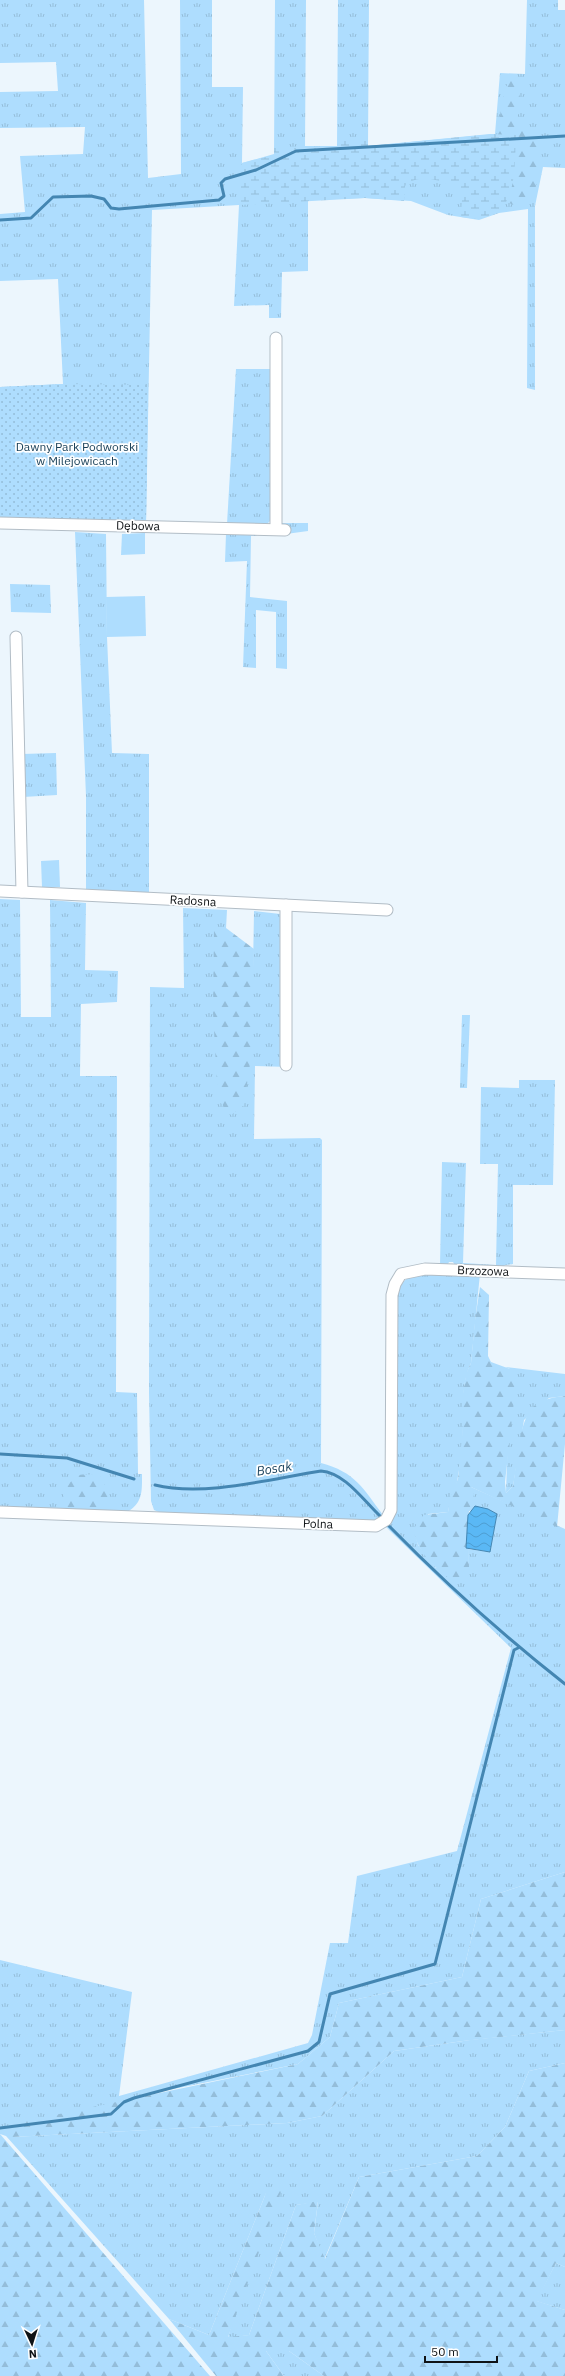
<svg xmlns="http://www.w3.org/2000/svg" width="565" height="2376" viewBox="0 0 565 2376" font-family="'IBM Plex Sans',sans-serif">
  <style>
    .grass { fill: url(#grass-tufts) }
    .forest { fill: url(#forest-firs) }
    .wetland { fill: url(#wetland-marsh) }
    .park { fill: url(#park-dots) }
    .garden { fill: #aeddfe }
    .water { fill: url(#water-waves); stroke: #4486b2 }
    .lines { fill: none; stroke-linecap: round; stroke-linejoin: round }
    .stream { stroke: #4486b2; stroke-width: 3 }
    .minor-casing { stroke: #b2bdc6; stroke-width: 13 }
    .minor { stroke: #fff; stroke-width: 11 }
    .labels { text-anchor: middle; stroke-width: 3.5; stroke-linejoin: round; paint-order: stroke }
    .park-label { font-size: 12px; fill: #163e57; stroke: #fff }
    .street-label { font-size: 12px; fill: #0f1316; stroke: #fff }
    .water-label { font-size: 13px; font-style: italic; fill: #214862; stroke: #fff }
  </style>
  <defs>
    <pattern id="grass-tufts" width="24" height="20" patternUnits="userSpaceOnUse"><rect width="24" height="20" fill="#aeddfe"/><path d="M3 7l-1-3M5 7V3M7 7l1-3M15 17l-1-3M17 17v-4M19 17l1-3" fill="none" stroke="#94bdd9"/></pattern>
    <pattern id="forest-firs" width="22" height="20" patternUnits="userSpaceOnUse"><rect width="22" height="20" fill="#aeddfe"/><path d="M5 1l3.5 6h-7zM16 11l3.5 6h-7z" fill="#94bdd9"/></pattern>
    <pattern id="wetland-marsh" width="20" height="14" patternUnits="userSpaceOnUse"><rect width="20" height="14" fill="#aeddfe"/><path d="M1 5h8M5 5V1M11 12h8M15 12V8" fill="none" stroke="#94bdd9"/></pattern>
    <pattern id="park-dots" width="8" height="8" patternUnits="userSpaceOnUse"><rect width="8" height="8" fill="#aeddfe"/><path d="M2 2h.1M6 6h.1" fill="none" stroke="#94bdd9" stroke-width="1.8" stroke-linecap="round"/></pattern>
    <pattern id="water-waves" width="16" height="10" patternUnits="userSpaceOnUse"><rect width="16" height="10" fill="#5ab8f5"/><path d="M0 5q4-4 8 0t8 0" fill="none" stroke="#4d9dd1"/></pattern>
  </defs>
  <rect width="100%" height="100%" fill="#ecf6fd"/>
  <g class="grass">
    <polygon points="0,0 144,0 148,178 181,174 180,0 212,0 212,87 243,87 242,163 274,154 275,0 306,0 305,146 337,146 338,0 369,0 368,146 495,134 500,73 525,74 527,0 558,0 558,10 565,10 565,168 543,167 535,206 535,390 527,388 528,209 499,213 479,220 448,215 411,201 365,198 308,200 308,271 282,272 281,318 269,318 269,305 234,306 239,205 152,210 146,524 0,387 63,384 58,279 0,281 0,214 25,212 20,156 83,154 85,127 0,128 0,92 58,91 56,62 0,63"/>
    <polygon points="236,369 271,369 272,519 266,525 227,524"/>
    <polygon points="281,513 282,523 308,523 308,531 286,534 281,525"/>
    <polygon points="75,532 106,534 107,637 112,753 149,754 149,893 86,892 86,796"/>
    <polygon points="252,532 257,536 251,536 250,597 287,601 287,669 276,668 276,612 256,610 256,668 243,667 247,561 225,562 226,534"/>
    <polygon points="10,584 50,585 51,613 11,612"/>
    <polygon points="56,753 57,795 23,797 22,754"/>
    <path d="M0 899 20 900 21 1017H51L50 900 86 903 85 970 118 971 117 1002 81 1004 80 1076H117L116 1392 137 1393 138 1474H142C142 1491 143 1503 127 1512L0 1508Z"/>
    <path d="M183 908 227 910 224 966 253 969 254 911 289 915V1067L255 1066 254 1139 320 1138 322 1140 321 1463C355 1472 363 1488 383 1515L378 1520 370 1523 161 1513 154 1510 151 1501 149 1393 150 987 184 988Z"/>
    <polygon points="462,1015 470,1015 467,1088 460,1088"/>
    <polygon points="519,1080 555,1080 553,1185 513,1185 513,1264 505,1265 503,1268 456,1267 453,1262 449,1262 447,1266 440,1265 442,1162 466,1163 463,1263 496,1265 498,1164 480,1164 481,1087 519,1088"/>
    <path d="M427 1272 480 1274 471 1363C461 1384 464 1404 463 1427 463 1443 461 1460 458 1476 457 1488 450 1500 448 1512L428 1514 415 1534 418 1545 436 1568 469 1567 468 1549 490 1552 497 1514 488 1509 469 1511 468 1515 471 1487 565 1529V1872L481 1899 462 1977 339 2003 330 2037 298 2064 148 2094 12 2137 287 2123 322 2116 394 2051 470 2040 565 2030V2063L529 2071 505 2127 477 2156 359 2177 324 2260 314 2233 318 2202 296 2205 249 2335 228 2338 266 2193 209 2335 169 2319 6 2136 0 2134V1960L132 1992 119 2096 308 2043 312 2035 330 1943H348L357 1876 457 1851 511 1648 386 1527 391 1518 396 1298C401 1279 409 1275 427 1272Z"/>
    <polygon points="505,1367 565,1374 565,1396 549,1398 524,1420 513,1486 506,1493 510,1369"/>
    <polygon points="556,2263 565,2267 565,2310 536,2301"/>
    <polygon points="266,2351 289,2351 324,2376 284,2376"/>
  </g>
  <g class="forest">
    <path d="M513 75C527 90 514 110 519 128L540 131C542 154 540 182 529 202L516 206 502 200 444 140 497 135 504 90Z"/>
    <polygon points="214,927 226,928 254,949 251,1057 244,1105 231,1115 220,1102 217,1084 213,1012"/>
    <path d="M480 1287 489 1295 488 1356 491 1362 510 1369 514 1377 515 1392 505 1482 506 1493 513 1486C517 1464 518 1423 533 1407 541 1399 555 1397 565 1396V1444L557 1527 471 1487 474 1494 468 1515 469 1567 456 1581C441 1577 407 1542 416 1525 417 1521 421 1518 424 1515L448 1512 450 1497 458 1479 463 1426 462 1400 466 1374 471 1363 475 1320Z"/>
    <path d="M92 1474 100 1476 109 1493V1510L64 1508C59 1498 69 1479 79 1475 83 1474 89 1475 92 1474Z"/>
    <polygon points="565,1872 565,2030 463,2041 394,2051 322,2116 287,2123 12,2137 7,2125 298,2064 330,2037 339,2003 462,1977 481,1899"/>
    <polygon points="565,2063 565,2267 556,2263 537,2301 565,2310 565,2376 324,2376 289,2351 266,2351 284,2376 216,2376 169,2319 209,2335 266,2193 282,2189 228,2337 249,2335 296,2205 318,2201 314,2233 325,2259 359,2177 477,2156 505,2127 529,2071"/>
    <polygon points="0,2134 210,2376 0,2376"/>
  </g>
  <path class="wetland" d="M490 134 516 135C514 175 519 227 461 217L462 200 458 189C442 180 419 172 405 186L404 201 365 198 239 205 242 163 274 155V147L337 146 338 141 368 139V146Z"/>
  <polygon class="park" points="63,384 148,385 146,524 0,521 0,387"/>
  <g class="garden">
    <polygon points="145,533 145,554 121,555 122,534"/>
    <polygon points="145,596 146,636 107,637 106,597"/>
    <polygon points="59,860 60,887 42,887 41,861"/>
  </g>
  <polygon class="water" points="475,1506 488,1509 497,1514 490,1552 466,1548 468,1515"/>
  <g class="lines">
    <g class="stream">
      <polyline points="0,220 31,218 53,197 91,196 104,199 111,208 119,209 219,200 224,196 221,183 225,179 256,170 296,151 565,136"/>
      <polyline points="0,1454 67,1458 134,1479"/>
      <path d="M155 1485C204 1497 270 1479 321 1471 345 1473 363 1500 380 1516"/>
      <path d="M388 1525C445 1583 501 1634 565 1684"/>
      <polyline points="0,2128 111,2114 124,2102 134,2098 308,2051 319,2042 330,1994 435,1964 514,1650 518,1648"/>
    </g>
    <g class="minor-casing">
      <g id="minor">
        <polyline points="276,338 276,529"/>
        <polyline points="0,523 285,530"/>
        <polyline points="16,637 22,892"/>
        <polyline points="0,891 387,910"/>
        <polyline points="286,1065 286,905"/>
        <polyline points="0,1512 376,1526 386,1520 391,1510 392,1295 395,1284 401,1274 425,1269 565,1274"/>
      </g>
    </g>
    <use href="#minor" class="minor"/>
  </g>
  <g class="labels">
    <g class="park-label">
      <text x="77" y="451">Dawny Park Podworski<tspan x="77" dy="14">w Milejowicach</tspan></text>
    </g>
    <g class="street-label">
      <text transform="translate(138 526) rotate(1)" y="4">Dębowa</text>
      <text transform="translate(193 901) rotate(3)" y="4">Radosna</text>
      <text transform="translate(483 1271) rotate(2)" y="4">Brzozowa</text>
      <text transform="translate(318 1524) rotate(2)" y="4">Polna</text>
    </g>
    <g class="water-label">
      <text transform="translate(274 1468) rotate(-9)" y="5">Bosak</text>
    </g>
  </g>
  <g transform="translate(32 2344) rotate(176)" stroke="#ffffff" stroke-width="3" paint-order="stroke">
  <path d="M0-3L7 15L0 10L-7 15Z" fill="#0f1316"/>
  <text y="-6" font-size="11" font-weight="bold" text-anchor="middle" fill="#0f1316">N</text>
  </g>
  <path d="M425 2356v6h72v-6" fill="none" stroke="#0f1316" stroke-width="2"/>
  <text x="431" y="2356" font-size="12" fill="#0f1316" stroke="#ffffff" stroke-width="3" paint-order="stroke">50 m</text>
</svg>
